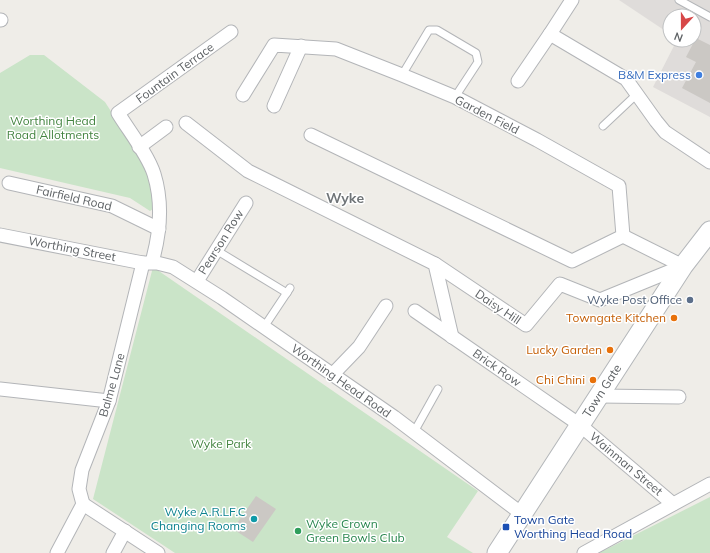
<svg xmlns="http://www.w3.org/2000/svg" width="710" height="553" viewBox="0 0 710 553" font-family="Mulish,sans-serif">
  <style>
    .industrial { fill: #dfdcda }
    .green { fill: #cae4c8 }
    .building { fill: #cbc8c4 }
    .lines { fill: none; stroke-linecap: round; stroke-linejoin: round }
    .service-casing { stroke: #b3b5b8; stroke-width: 9 }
    .minor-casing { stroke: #b3b5b8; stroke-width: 15 }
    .secondary-casing { stroke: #b4b7ba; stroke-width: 21 }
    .service { stroke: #fff; stroke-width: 7 }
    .minor { stroke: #fff; stroke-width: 13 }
    .secondary { stroke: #fff; stroke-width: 19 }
    .shop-dot { fill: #3f7fe0; stroke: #fff; stroke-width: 1.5 }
    .service-dot { fill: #5c6f8a; stroke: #fff; stroke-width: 1.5 }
    .food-dot { fill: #e8710a; stroke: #fff; stroke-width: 1.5 }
    .culture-dot { fill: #0f9aa8; stroke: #fff; stroke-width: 1.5 }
    .transit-dot { fill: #1a4fb4; stroke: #fff; stroke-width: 1.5 }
    .leisure-dot { fill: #2e9e5b; stroke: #fff; stroke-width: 1.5 }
    .labels { text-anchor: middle; stroke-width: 3; stroke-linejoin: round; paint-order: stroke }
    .street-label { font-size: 12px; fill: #5f6366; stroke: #fff }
    .shop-label { font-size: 12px; fill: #366cbe; stroke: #fff; text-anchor: end }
    .park-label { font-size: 12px; fill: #438440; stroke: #fff }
    .service-label { font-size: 12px; fill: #4e5e75; stroke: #fff; text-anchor: end }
    .food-label { font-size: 12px; fill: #c56008; stroke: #fff; text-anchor: end }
    .culture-label { font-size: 12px; fill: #0d838f; stroke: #fff; text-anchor: end }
    .transit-label { font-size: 12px; fill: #164399; stroke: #fff; text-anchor: start }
    .leisure-label { font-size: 12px; fill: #27864d; stroke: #fff; text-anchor: start }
    .quarter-label { font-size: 14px; font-weight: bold; fill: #707578; stroke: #fff }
  </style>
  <rect width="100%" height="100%" fill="#efede8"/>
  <polygon class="industrial" points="619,0 710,0 710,117 653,87 677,40 694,40 694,16 670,16 670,34"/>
  <g class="green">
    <polygon points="30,55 44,55 105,102 137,152 150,179 154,193 153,209 150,211 130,198 0,168 0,73"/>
    <polygon points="153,267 478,491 447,537 473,553 175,553 93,499"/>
    <polygon points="710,497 710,553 599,553"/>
  </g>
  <g class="building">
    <polygon points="696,38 710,45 710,103 682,88 696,62 686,57"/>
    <polygon points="256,496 276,509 253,542 233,529"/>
  </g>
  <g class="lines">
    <g class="service-casing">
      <g id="service">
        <polyline points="679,0 710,17"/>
        <polyline points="405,70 429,30 437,30 476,53 478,62 455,97"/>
        <polyline points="603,126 637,94"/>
        <polyline points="216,250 287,293"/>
        <polyline points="264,327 290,288"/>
        <polyline points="414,432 438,389"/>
      </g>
    </g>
    <g class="minor-casing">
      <g id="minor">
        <polyline points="0,20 1,20"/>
        <polyline points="550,34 572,0"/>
        <polyline points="518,81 550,34 626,79 656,121 665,132 710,162"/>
        <polyline points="243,95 274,45 336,49 402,75 455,97 537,140 619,186 623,236 572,261 311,135"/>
        <polyline points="274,106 301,46"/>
        <polyline points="186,123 248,171 435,264 452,337"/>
        <polyline points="139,147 166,127"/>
        <polyline points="9,183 112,206 159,229"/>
        <polyline points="0,235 143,263 157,263 173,267 222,298 394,417 522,514"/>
        <polyline points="623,236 683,266"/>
        <path d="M152 262C160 234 163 203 154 174 148 155 129 131 118 113L231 32"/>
        <polyline points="435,264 526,325 560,284 600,300 683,266"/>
        <polyline points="197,281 246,203"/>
        <polyline points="415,311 580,425 673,504"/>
        <polyline points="333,374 359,347 386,306"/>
        <polyline points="0,389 109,401"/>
        <polyline points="599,396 679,397"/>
        <polyline points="83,504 79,489 82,470 109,401 143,263"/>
        <polyline points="83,504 158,553"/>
        <polyline points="57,553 83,504"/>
        <polyline points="113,553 125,531"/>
        <polyline points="584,553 710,484"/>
      </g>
    </g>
    <g class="secondary-casing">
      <polyline id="secondary" points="497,553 683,266 710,231"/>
    </g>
    <use href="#service" class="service"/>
    <use href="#minor" class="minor"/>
    <use href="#secondary" class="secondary"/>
  </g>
  <circle class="shop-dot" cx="699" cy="75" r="4"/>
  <circle class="service-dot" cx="690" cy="300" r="4"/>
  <g class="food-dot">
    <circle cx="674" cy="318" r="4"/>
    <circle cx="610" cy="350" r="4"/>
    <circle cx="593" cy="380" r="4"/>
  </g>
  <circle class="culture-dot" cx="254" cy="519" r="4"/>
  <rect class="transit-dot" x="502" y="523" width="8" height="8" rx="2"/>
  <circle class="leisure-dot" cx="298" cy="531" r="4"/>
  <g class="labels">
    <g class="street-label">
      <text transform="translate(175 73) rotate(-36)" y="4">Fountain Terrace</text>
      <text transform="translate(487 115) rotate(27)" y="4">Garden Field</text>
      <text transform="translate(74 198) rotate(13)" y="4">Fairfield Road</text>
      <text transform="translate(221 242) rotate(-58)" y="4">Pearson Row</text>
      <text transform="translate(72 249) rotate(11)" y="4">Worthing Street</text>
      <text transform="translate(498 307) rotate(34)" y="4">Daisy Hill</text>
      <text transform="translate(497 368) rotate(35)" y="4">Brick Row</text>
      <text transform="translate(341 381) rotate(35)" y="4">Worthing Head Road</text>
      <text transform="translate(112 385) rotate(-74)" y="4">Balme Lane</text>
      <text transform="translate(602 391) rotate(-57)" y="4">Town Gate</text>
      <text transform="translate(626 464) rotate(40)" y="4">Wainman Street</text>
    </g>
    <g class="shop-label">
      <text x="691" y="79">B&amp;M Express</text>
    </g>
    <g class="park-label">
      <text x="53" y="125">Worthing Head<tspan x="53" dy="14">Road Allotments</tspan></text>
      <text x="221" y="448">Wyke Park</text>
    </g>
    <g class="service-label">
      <text x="682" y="304">Wyke Post Office</text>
    </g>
    <g class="food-label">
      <text x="666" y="322">Towngate Kitchen</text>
      <text x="602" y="354">Lucky Garden</text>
      <text x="585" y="384">Chi Chini</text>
    </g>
    <g class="culture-label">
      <text x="246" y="516">Wyke A.R.LF.C<tspan x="246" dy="14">Changing Rooms</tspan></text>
    </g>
    <g class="transit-label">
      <text x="514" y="524">Town Gate<tspan x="514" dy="14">Worthing Head Road</tspan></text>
    </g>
    <g class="leisure-label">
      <text x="306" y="528">Wyke Crown<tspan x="306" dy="14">Green Bowls Club</tspan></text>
    </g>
    <g class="quarter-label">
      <text x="345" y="203">Wyke</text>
    </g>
  </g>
  <g transform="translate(682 28) rotate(201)"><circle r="19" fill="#ffffff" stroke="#bfc1c2"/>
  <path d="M0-3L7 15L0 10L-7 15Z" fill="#d74748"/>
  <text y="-6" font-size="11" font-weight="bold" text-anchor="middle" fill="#5f6366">N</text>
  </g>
</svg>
